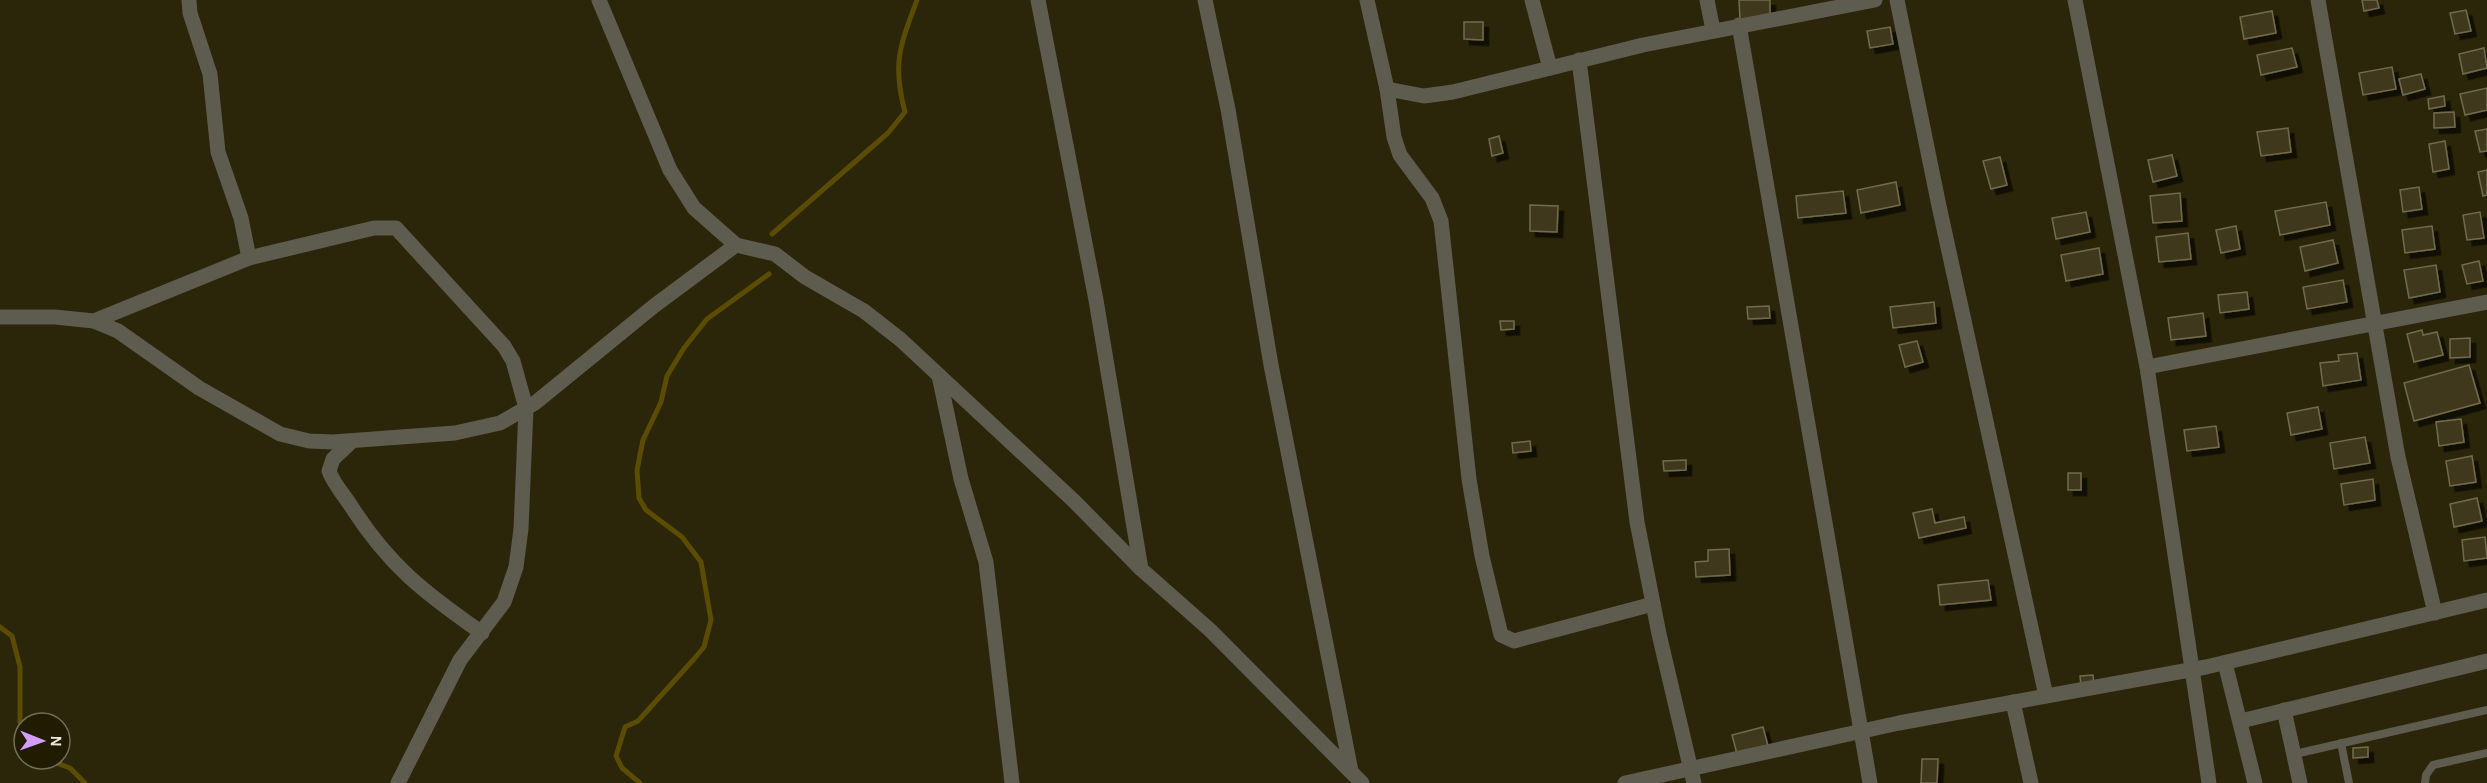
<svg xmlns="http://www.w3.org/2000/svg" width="2487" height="783" viewBox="0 0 2487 783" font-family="'Alegreya Sans',sans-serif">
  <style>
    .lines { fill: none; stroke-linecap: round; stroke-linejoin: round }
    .stream { stroke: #5a4d02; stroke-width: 5 }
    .building { fill: #3f391d; stroke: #716b4d; stroke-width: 1.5; filter: url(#shadow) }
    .service { stroke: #5e5b4f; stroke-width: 8 }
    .minor { stroke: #5e5b4f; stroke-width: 15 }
  </style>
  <defs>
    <filter id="shadow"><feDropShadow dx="5.5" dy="5.5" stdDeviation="0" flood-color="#0009"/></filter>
  </defs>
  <rect width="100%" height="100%" fill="#2b2509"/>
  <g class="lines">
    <g class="stream">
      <path d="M772 234 888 133 905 112C892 63 900 46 917 0"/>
      <polyline points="0,627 12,636 20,667 20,722 24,728"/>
      <polyline points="45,759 70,768 85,783"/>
      <polyline points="640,783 622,768 616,756 625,727 638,721 694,659 704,647 711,620 701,562 682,537 646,510 639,498 637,470 643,440 661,402 667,376 684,348 707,319 769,274"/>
    </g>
  </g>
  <g class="building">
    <polygon points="1739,0 1770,0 1770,19 1740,20"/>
    <polygon points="2362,0 2377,0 2379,8 2364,11"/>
    <polygon points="2466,10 2471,31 2455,34 2450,13"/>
    <polygon points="2272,11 2276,33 2244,39 2240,17"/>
    <polygon points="1464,22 1483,22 1483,40 1464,39"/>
    <polygon points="1890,27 1893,44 1870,48 1867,31"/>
    <polygon points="2292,48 2297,67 2261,75 2257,55"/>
    <polygon points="2484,48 2487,68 2463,74 2459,54"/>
    <polygon points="2392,67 2396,89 2363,95 2359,73"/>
    <polygon points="2421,74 2425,89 2403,95 2399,79"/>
    <polygon points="2487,88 2487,110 2465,115 2460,94"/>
    <polygon points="2444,96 2445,106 2429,109 2428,99"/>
    <polygon points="2454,112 2455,127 2434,128 2434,113"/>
    <polygon points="2288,128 2291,152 2261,156 2257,132"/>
    <polygon points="2487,129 2487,151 2480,152 2475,131"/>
    <polygon points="1499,136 1503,153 1492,156 1489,139"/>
    <polygon points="2445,141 2449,169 2433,172 2429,144"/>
    <polygon points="2172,155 2177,176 2153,182 2148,160"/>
    <polygon points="2000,157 2007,185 1991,189 1983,161"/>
    <polygon points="2487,170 2487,195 2483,196 2478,172"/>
    <polygon points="1896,182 1900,205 1861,213 1857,190"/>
    <polygon points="2419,187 2422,209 2403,212 2400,190"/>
    <polygon points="1843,191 1846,213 1798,218 1796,196"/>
    <polygon points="2180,193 2182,221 2153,223 2150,196"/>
    <polygon points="2326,202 2330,225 2280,235 2275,211"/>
    <polygon points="1530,205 1558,206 1557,232 1530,231"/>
    <polygon points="2086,212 2090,232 2056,239 2052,218"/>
    <polygon points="2480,212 2484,238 2467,240 2463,215"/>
    <polygon points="2236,226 2240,249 2221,253 2216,230"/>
    <polygon points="2432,226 2435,249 2405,253 2402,230"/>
    <polygon points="2188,233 2191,259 2159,262 2156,237"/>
    <polygon points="2333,240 2338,263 2305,271 2300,247"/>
    <polygon points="2099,248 2103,274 2066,281 2061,255"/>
    <polygon points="2479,261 2483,281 2467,284 2462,265"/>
    <polygon points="2436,265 2440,292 2409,298 2404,270"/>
    <polygon points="2343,280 2347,302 2307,309 2303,287"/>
    <polygon points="2247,292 2249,309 2220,313 2218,295"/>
    <polygon points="1934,302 1936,323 1893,328 1890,307"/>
    <polygon points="1769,306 1770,318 1748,319 1747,307"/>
    <polygon points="2203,313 2206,336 2171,340 2168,318"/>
    <polygon points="1500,321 1514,321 1514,329 1501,330"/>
    <polygon points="2422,330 2423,335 2437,332 2443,355 2414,362 2407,334"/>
    <polygon points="2470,338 2470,357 2450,358 2450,339"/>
    <polygon points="1917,341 1923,362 1905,367 1899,345"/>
    <polygon points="2357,353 2361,380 2323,386 2320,363 2339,361 2338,355"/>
    <polygon points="2469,365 2480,403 2414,421 2404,383"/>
    <polygon points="2318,407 2322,429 2291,435 2287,413"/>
    <polygon points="2461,419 2464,442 2439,446 2436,422"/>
    <polygon points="2216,426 2219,447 2187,451 2184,430"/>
    <polygon points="2365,437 2370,463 2334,469 2330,443"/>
    <polygon points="1530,441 1531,451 1513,453 1512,443"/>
    <polygon points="2472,456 2476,482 2450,486 2446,461"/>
    <polygon points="1686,460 1686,470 1664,471 1663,461"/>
    <rect x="2068" y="473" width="13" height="17"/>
    <polygon points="2373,479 2375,500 2344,505 2341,484"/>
    <polygon points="2477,498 2482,521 2454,527 2450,504"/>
    <polygon points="1932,509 1935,523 1964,517 1966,528 1919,538 1913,513"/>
    <polygon points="2485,537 2487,558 2464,561 2462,540"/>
    <polygon points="1729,549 1730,575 1696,577 1695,562 1708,561 1708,550"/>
    <polygon points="1988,580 1991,600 1940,605 1938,585"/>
    <polygon points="2093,675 2094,685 2081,686 2080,676"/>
    <polygon points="1763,727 1768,746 1737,754 1732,735"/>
    <polygon points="2368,747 2368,757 2353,758 2353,748"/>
    <polygon points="1922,759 1938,759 1937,783 1921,783"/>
  </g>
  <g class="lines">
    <g class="service">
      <polyline points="2341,743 2349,783"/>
      <polyline points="2295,754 2487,710"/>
      <polyline points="2425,783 2426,775 2433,765 2487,753"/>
    </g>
    <g class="minor">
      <polyline points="599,0 670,170 694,208 736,245 775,254 805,277 864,311 901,340 1074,501 1141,569 1210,630 1362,783"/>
      <polyline points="1038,0 1096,300 1141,569"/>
      <polyline points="1205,0 1228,109 1271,365 1351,771"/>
      <polyline points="1367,0 1387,89 1394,137 1400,155 1432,198 1441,221 1469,479 1482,556 1501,635 1514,641 1653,604"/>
      <polyline points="1532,0 1550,68"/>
      <polyline points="1707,0 1713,30"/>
      <polyline points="1897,0 1939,206 2046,696"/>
      <polyline points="2075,0 2147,367 2209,783"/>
      <polyline points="2318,0 2398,457 2435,613"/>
      <polyline points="1739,25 1870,783"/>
      <polyline points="1579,60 1637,522 1659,634 1694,783"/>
      <polyline points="1387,89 1424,96 1453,92 1643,45 1875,0"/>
      <polyline points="249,258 374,228 396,228 504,346 513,361 526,408 521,529 516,567 504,602 460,660 398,783"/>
      <polyline points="0,317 55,317 94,321 118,331 199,388 280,434 309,441 333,442 455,433 500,423 535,403 654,306 736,245"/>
      <polyline points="94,321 249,258 241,218 218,152 210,74 190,13 189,0"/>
      <polyline points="2147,367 2487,302"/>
      <polyline points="939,376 961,479 986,562 1012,783"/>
      <path d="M352 441 333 459 329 471C333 483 344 495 351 506 389 566 425 593 482 633"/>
      <polyline points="2225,663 2255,783"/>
      <polyline points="2013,702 2031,783"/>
      <polyline points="2284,710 2300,783"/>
      <polyline points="2241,721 2487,661"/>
      <polyline points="1625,783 1899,723 2206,667 2487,600"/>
    </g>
  </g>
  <g transform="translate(42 741) rotate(91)"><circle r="28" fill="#211c01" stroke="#726e57" stroke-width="1.5"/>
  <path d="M0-4.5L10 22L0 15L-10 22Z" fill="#d19dfe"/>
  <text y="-9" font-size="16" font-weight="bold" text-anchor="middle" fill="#ebe8d7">N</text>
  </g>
</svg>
